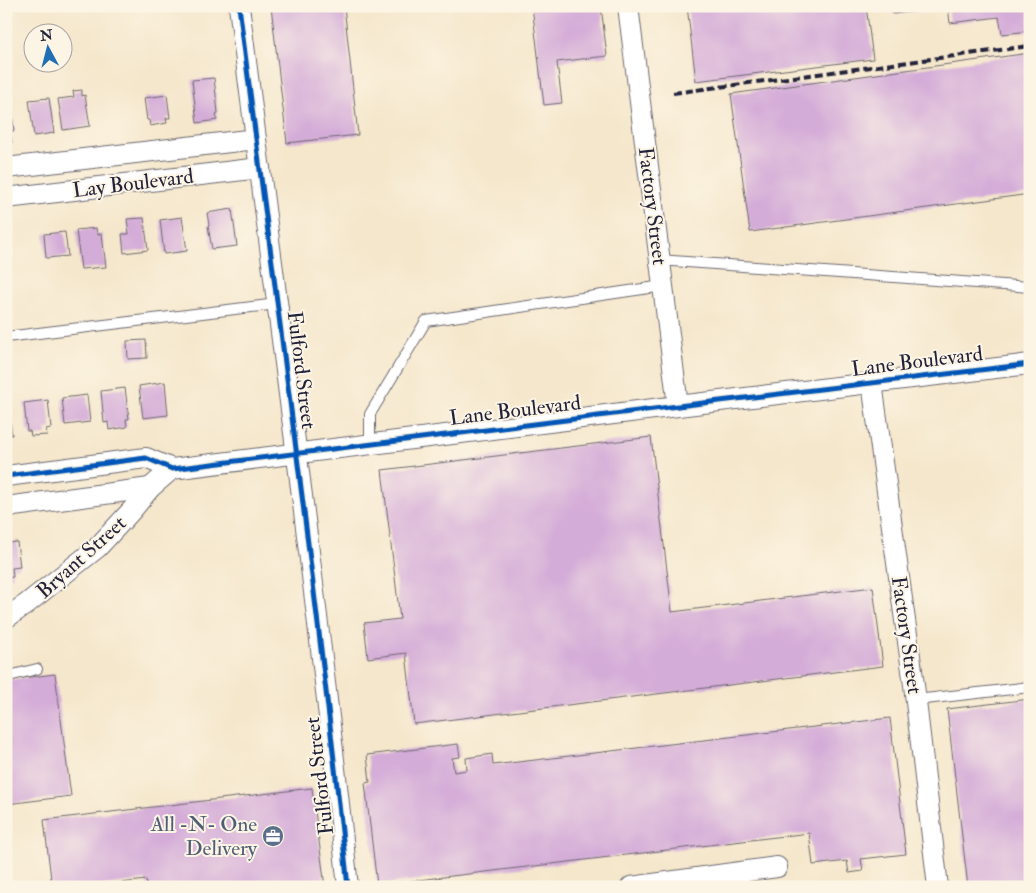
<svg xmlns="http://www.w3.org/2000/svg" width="1036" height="893" viewBox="0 0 1036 893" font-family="'IM FELL Double Pica',serif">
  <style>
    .building { fill: #d4acd8 }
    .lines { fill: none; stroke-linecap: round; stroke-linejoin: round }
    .service-casing { stroke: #6c676e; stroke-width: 12 }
    .minor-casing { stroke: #6c676e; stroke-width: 22 }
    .service { stroke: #fff; stroke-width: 10 }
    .minor { stroke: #fff; stroke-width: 20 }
    .rail { stroke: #22223b; stroke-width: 4; stroke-dasharray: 8 4; stroke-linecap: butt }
    .cycleway-casing { stroke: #fcf5e5; stroke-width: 8 }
    .cycleway { stroke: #0057b8; stroke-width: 5 }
    .labels { text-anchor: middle; stroke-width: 4; stroke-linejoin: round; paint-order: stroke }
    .street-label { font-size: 21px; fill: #22223b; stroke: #fcf5e5 }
    .service-label { font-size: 21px; fill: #4e5e75; stroke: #fcf5e5; text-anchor: end }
  </style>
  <rect width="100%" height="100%" fill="#fcf5e5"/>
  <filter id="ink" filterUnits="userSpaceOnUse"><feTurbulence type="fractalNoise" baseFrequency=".02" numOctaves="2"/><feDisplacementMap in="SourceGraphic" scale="10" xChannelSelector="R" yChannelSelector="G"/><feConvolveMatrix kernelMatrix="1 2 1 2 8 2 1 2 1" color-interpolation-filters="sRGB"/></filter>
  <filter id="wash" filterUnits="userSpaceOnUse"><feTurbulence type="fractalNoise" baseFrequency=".0096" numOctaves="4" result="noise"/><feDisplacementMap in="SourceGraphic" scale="20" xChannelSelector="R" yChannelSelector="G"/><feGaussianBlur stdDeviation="1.12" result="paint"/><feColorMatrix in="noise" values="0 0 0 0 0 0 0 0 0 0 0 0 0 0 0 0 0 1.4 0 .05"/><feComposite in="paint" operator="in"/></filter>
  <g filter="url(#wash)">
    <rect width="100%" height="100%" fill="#f5e7cc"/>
    <g id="blocks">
      <g class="building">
        <polygon points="271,6 344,6 358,135 287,143"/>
        <polygon points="532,6 601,6 607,56 557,62 562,103 544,105"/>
        <polygon points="687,6 866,6 873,59 696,81"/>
        <polygon points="892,6 926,6 926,10 893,14"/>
        <polygon points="948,6 1030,6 1030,31 1002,34 999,17 950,23"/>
        <polygon points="1030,53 1030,194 750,232 731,94"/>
        <polygon points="214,78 218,113 216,114 217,120 197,123 192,80"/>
        <polygon points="82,90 82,96 85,95 90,126 63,130 58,99 74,97 73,91"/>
        <polygon points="167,95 170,118 166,118 167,123 150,126 149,120 147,120 144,98"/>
        <polygon points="49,98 54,133 34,136 29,100"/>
        <polygon points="6,113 12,113 14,131 10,131 12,143 6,143"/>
        <polygon points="232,209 237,246 212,249 208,226 209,225 207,213"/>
        <polygon points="182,217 187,251 164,254 160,220"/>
        <polygon points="144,218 148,250 124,253 122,234 129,234 127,219"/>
        <polygon points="96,228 97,234 102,234 106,267 81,269 76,230"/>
        <polygon points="65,232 68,256 46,258 44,234"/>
        <polygon points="146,340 147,358 128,359 127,341"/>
        <polygon points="165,382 168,415 143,418 139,386"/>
        <polygon points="125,388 129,419 126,419 127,427 109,430 108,422 104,423 101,391"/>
        <polygon points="87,395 90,422 65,425 62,398"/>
        <polygon points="48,400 51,428 46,429 47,435 31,436 30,431 27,431 24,403"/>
        <polygon points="6,406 8,406 12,435 6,436"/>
        <polygon points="651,437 672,612 873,587 883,666 414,724 406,653 368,658 364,623 400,619 382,470"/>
        <polygon points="17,542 20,567 12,568 13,577 6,578 6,543"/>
        <polygon points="55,674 71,796 7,804 6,680"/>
        <polygon points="1030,699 1030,887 968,887 947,709"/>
        <polygon points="890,718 906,854 861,859 863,871 849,873 847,861 813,865 809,833 377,885 365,783 370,782 367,755 458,744 460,757 452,758 454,772 467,770 466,758 492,754 493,765"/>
        <polygon points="312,788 325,887 147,887 146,880 87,887 52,887 44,820"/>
      </g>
    </g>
  </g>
  <g filter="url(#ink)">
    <use href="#blocks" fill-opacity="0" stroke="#6c676e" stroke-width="1"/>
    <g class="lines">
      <g class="service-casing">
        <g id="service">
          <polyline points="659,260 1030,287"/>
          <polyline points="6,337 277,304"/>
          <polyline points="370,445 370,414 426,321 663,286"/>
          <polyline points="6,675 13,675 37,669"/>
          <polyline points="916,700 1030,687"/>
        </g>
      </g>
      <g class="minor-casing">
        <g id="minor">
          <path d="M239 6C276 300 317 593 348 887"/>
          <polyline points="628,6 678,406"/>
          <polyline points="6,168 256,139"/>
          <polyline points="6,198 260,168"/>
          <polyline points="872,383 914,685 938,887"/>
          <polyline points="6,476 146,458 172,469 678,406 1030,364"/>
          <polyline points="6,507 150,488"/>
          <polyline points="6,618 25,605 97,548 132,510 150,488 172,469"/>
          <polyline points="631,887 777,867"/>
        </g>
      </g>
      <use href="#service" class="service"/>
      <use href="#minor" class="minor"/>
      <polyline class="rail" points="673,93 1030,46"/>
      <g class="cycleway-casing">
        <g id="cycleway">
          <path d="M239 6C276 300 317 593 348 887"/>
          <polyline points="6,476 146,458 172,469 678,406 1030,364"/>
        </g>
      </g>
      <use href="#cycleway" class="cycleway"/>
    </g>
  </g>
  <defs>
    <g id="office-disc" transform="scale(1.125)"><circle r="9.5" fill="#5c6f8a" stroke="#fcf5e5"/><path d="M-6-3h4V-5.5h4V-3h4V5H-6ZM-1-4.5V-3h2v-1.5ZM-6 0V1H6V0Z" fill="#fff"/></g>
  </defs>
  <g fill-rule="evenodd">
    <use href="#office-disc" x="273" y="836"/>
  </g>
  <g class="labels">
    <g class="street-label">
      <text transform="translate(133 183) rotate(-7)" y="7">Lay Boulevard</text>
      <text transform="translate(653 206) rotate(83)" y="7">Factory Street</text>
      <text transform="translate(917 361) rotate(-7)" y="7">Lane Boulevard</text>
      <text transform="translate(302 370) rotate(83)" y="7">Fulford Street</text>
      <text transform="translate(515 410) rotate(-7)" y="7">Lane Boulevard</text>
      <text transform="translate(81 557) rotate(-42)" y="7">Bryant Street</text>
      <text transform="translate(907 635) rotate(82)" y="7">Factory Street</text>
      <text transform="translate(319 776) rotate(-97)" y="7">Fulford Street</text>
    </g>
    <g class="service-label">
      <text x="257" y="831">All -N- One<tspan x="257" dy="24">Delivery</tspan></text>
    </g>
  </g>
  <rect width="1036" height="893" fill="none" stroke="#fcf5e5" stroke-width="25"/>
  <g transform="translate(48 48) rotate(353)"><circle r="24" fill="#fcf5e5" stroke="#a5a1a1"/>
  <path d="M0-4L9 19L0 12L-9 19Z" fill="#1f6fb2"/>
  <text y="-8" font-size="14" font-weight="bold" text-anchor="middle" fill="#22223b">N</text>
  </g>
</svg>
